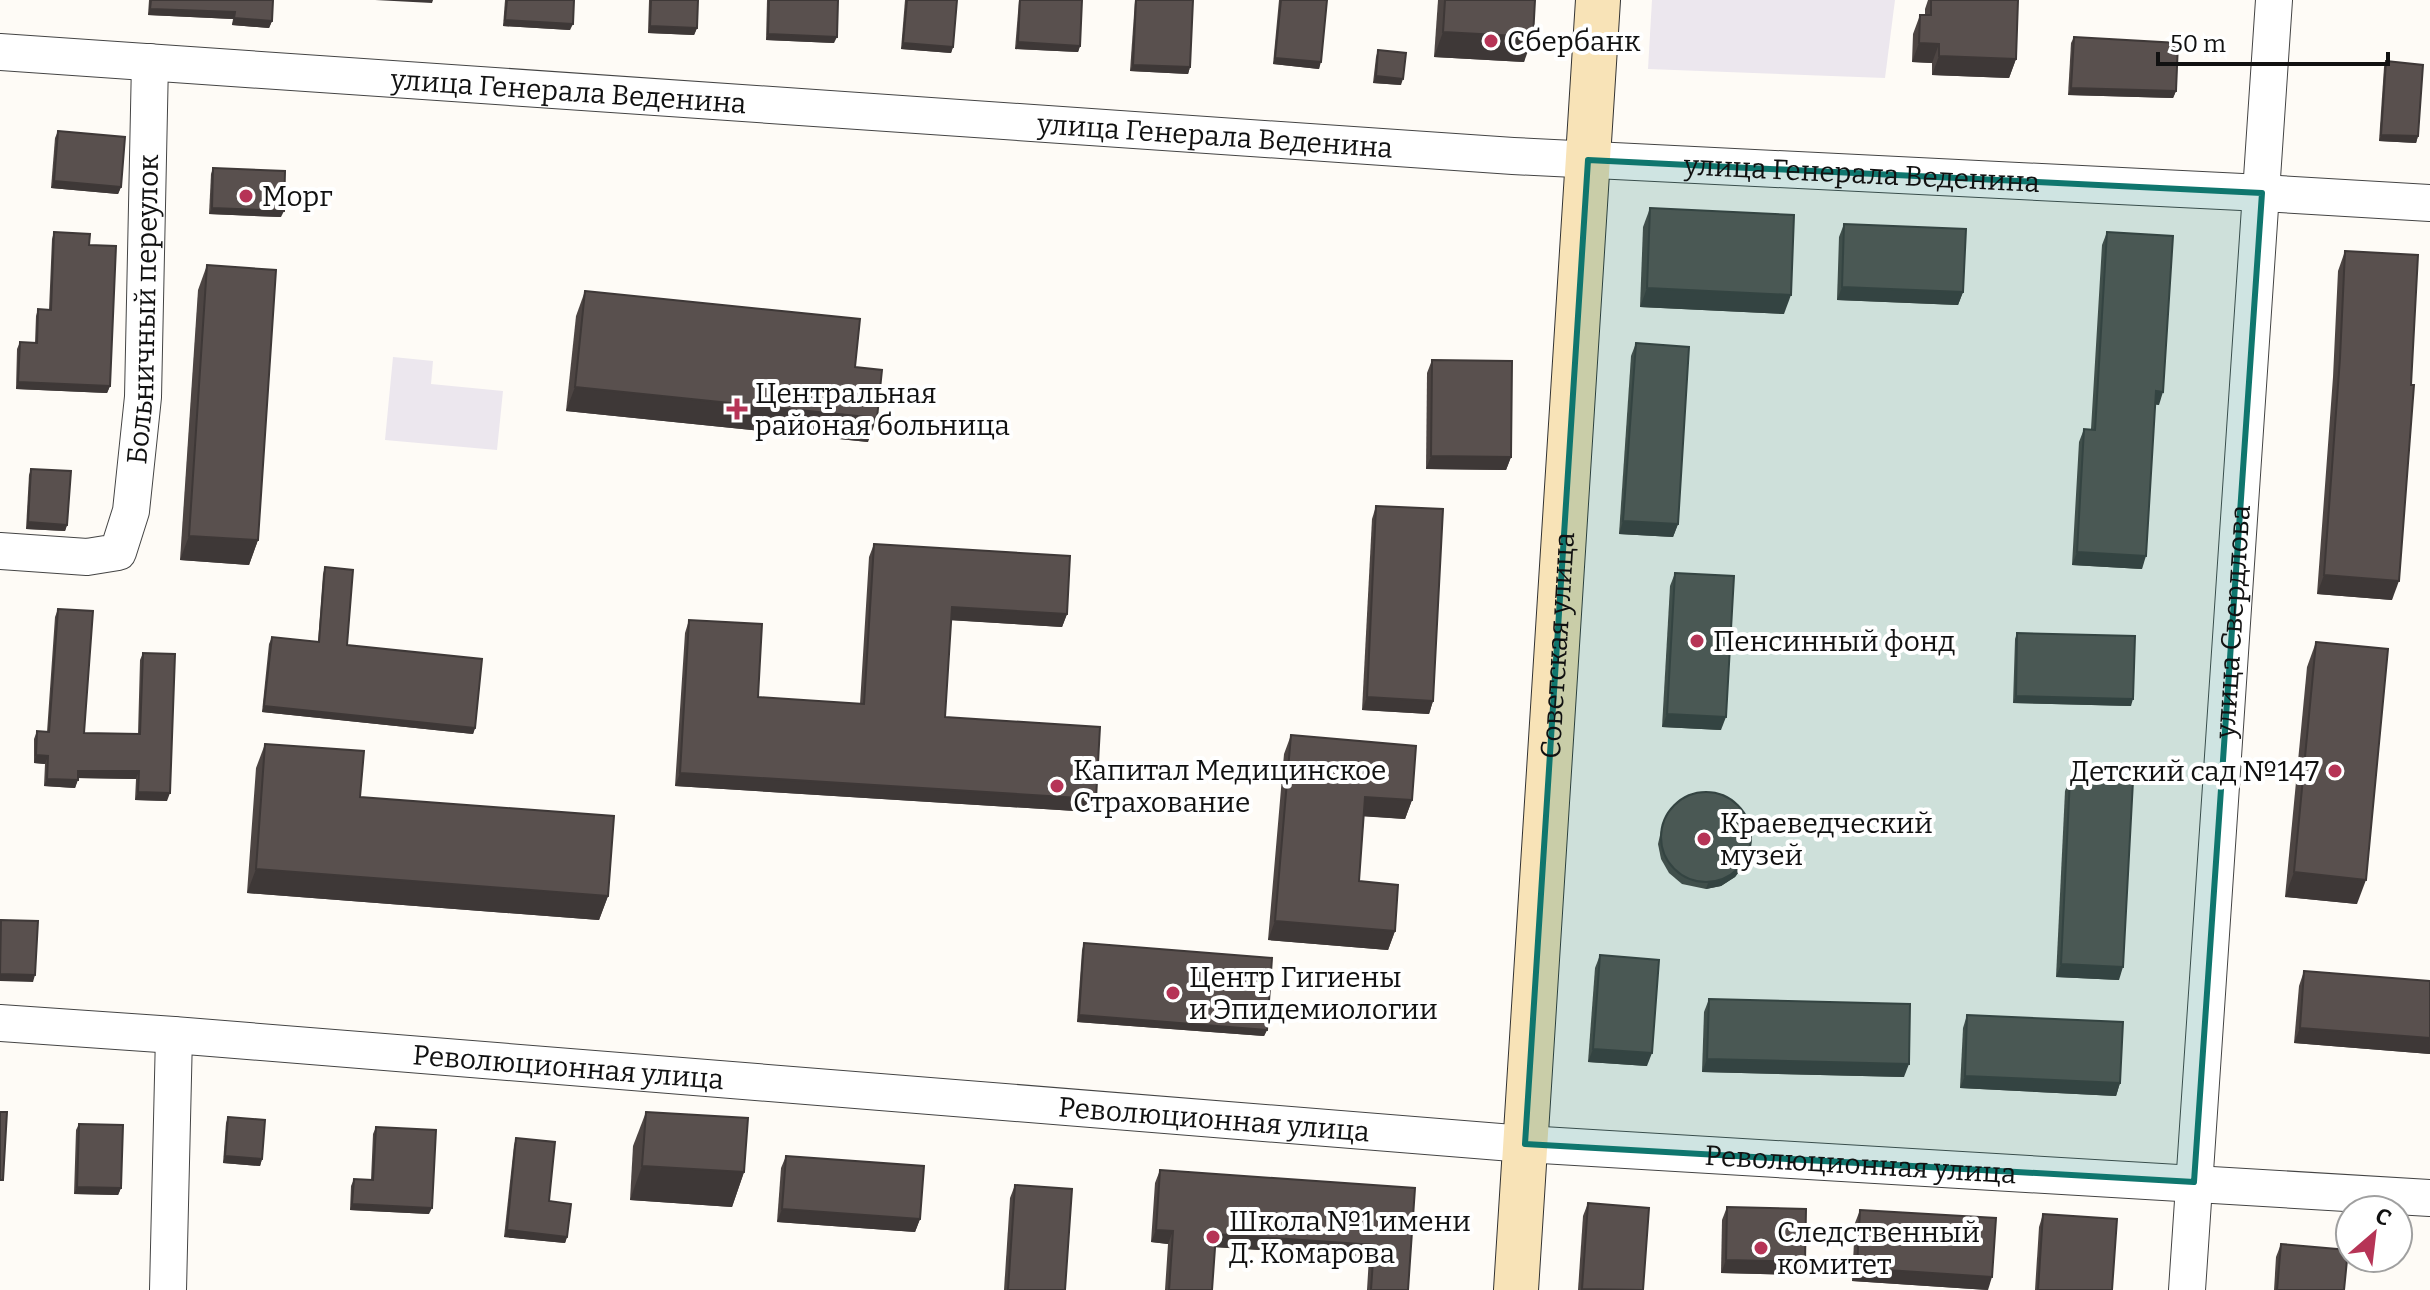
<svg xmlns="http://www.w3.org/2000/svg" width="2430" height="1290" viewBox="0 0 2430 1290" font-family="Bitter,serif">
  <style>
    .industrial { fill: #ece7ee }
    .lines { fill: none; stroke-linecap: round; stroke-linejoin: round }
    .street-casing { stroke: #444; stroke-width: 38 }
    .secondary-casing { stroke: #333; stroke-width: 46 }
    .street { stroke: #fff; stroke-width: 36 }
    .secondary { stroke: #f8e3b7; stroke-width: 44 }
    .wall { fill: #4d4543 }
    .shaded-wall { fill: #3e3837 }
    .building { fill: #59504e; stroke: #3e3837; stroke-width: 2 }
    .marked { fill: #0f766e; fill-opacity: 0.2; stroke: #0f766e; stroke-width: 6; stroke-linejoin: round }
    .poi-dot { fill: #b63456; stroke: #fff; stroke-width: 3 }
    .labels { text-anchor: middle; stroke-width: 8; stroke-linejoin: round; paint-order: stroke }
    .poi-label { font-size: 28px; fill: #111; stroke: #fff; text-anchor: start }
    .street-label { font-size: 28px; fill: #111; stroke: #fff }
  </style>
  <rect width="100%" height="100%" fill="#fefbf6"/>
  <g class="industrial">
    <polygon points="1652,0 1895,0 1885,78 1648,69"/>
    <polygon points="393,357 433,361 431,384 503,391 497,450 385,440"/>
  </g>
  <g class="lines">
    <g class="street-casing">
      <g id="street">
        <path id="s1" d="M0 52 1513 156 2262 193 2430 203"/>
        <path id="s2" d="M0 551 87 557 118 552 131 511 143 397 150 62"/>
        <path id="s3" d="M0 1023 174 1035 1525 1144 2430 1198"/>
        <polyline points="168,1290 174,1035"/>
        <path id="s4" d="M2187 1290 2274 0"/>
      </g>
    </g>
    <g class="secondary-casing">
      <g id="secondary">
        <path id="s5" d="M1516 1290 1598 0"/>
      </g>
    </g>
    <use href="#street" class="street"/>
    <use href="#secondary" class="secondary"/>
  </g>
  <g class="wall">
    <polygon points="149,0 273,0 272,21 269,28 232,25 233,19 148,15"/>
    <polygon points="505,0 574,0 570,30 503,26"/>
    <polygon points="649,0 698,0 697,28 694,35 648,33"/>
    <polygon points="767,0 838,0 834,43 766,40"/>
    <polygon points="905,0 957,0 953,47 951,53 901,49"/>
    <polygon points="1019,0 1082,0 1080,46 1078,52 1015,49"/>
    <polygon points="1135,0 1193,0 1190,67 1188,74 1130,71"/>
    <polygon points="1279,0 1327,0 1319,69 1273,64"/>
    <polygon points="1438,0 1535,0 1524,62 1434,57"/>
    <polygon points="1928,0 2018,0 2016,59 2009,78 1932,75 1932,63 1912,62 1913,34 1920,15 1925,15 1925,9"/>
    <polygon points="2074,37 2176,91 2173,98 2068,95 2071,43"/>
    <polygon points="1378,50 1401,85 1373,83 1376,57"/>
    <polygon points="2386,61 2418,136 2416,143 2379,141 2384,67"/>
    <polygon points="58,131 121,187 118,194 51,188 55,138"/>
    <polygon points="213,168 281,217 209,214 211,174"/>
    <polygon points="1650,208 1784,314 1640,307 1643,227"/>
    <polygon points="1844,224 1963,292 1958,305 1837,300 1839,237"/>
    <polygon points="54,232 89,245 110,386 107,393 16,389 17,349 20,342 35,343 36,316 38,309 49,310 52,239"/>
    <polygon points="2107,232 2159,405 2155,404 2142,569 2072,565 2079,442 2084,429 2091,429 2102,245"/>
    <polygon points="2345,251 2411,385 2392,600 2317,594 2333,377 2338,271"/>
    <polygon points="207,265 258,540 249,565 180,560 198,290"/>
    <polygon points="585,291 855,367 868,442 566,411 576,316"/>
    <polygon points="1636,343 1678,524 1673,537 1619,534 1631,356"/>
    <polygon points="1432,360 1511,457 1506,470 1426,469 1427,373"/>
    <polygon points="31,469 67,525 65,531 26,529 29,475"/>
    <polygon points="1376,506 1433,701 1429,714 1362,710 1372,519"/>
    <polygon points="874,544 1067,614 1062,627 951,620 945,717 1091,812 675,786 685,633 689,620 758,697 860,704 869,557"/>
    <polygon points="325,567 347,645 475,728 473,734 262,712 269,644 272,637 318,642 323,574"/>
    <polygon points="1675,573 1721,730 1662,727 1670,586"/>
    <polygon points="58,609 84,733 138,734 140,660 143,653 167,801 135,800 136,779 78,778 75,788 44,786 45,764 34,763 34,739 37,731 47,732 55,617"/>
    <polygon points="2017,633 2131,706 2013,703 2015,639"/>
    <polygon points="2316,642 2357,904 2285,897 2307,667"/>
    <polygon points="1291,735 1412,800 1405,819 1364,816 1359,881 1395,931 1388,950 1268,940 1284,754"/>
    <polygon points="265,744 360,797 608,896 599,920 247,893 256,768"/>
    <polygon points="2070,778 2119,980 2056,977 2065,791"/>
    <polygon points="1663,822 1744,865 1735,877 1721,886 1706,889 1682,884 1669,873 1661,859 1658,844"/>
    <polygon points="1084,943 1267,1030 1264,1036 1077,1022 1082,950"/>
    <polygon points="1600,955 1647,1066 1588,1062 1595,968"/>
    <polygon points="2304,971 2430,981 2430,1054 2294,1043 2299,986"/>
    <polygon points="1709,999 1904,1077 1702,1072 1704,1012"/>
    <polygon points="1967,1015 2120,1083 2116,1096 1960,1088 1963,1028"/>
    <polygon points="646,1112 744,1172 732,1207 630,1200 633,1146"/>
    <polygon points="228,1117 262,1159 260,1166 223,1163 226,1123"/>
    <polygon points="79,1124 121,1188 118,1195 74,1194 76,1130"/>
    <polygon points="376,1127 429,1214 350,1210 351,1186 354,1179 371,1180 373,1134"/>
    <polygon points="516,1138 567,1237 565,1243 504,1237 514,1145"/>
    <polygon points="786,1156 920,1219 915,1232 777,1222 781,1168"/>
    <polygon points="1160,1170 1415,1188 1408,1290 1367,1290 1369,1257 1215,1247 1212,1290 1165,1290 1168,1244 1151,1242 1155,1183"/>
    <polygon points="1015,1185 1065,1290 1004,1290 1010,1198"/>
    <polygon points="1588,1203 1643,1290 1578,1290 1583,1216"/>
    <polygon points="1727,1207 1800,1275 1721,1273 1722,1220"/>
    <polygon points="1860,1210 1988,1290 1852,1281 1855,1223"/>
    <polygon points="2043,1214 2112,1290 2035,1290 2039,1227"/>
    <polygon points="2281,1244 2344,1290 2274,1290 2276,1257"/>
  </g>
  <g class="shaded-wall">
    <polygon points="375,0 433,0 432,3"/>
    <polygon points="150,9 235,12 233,19 148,15"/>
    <polygon points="234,18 272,21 269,28 232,25"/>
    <polygon points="505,20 573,24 570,30 503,26"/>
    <polygon points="650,26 697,28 694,35 648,33"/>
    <polygon points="1443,32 1533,37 1524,62 1434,57"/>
    <polygon points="768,34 837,37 834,43 766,40"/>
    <polygon points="1018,42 1080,46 1078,52 1015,49"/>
    <polygon points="903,43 953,47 951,53 901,49"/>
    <polygon points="1919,43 1939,44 1932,63 1912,62"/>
    <polygon points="1939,56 2016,59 2009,78 1932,75"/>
    <polygon points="1275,58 1321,62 1319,69 1273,64"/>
    <polygon points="1133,65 1190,67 1188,74 1130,71"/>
    <polygon points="1376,76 1403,79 1401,85 1373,83"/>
    <polygon points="2071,88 2176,91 2173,98 2068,95"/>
    <polygon points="2381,135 2418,136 2416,143 2379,141"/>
    <polygon points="54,181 121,187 118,194 51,188"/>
    <polygon points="212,208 284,211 281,217 209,214"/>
    <polygon points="1842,287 1963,292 1958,305 1837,300"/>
    <polygon points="1647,288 1791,295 1784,314 1640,307"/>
    <polygon points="18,382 110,386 107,393 16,389"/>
    <polygon points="575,387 877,418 868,442 566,411"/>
    <polygon points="2156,391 2163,392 2159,405 2151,404"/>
    <polygon points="1431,456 1511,457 1506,470 1426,469"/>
    <polygon points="1623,521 1678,524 1673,537 1619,534"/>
    <polygon points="28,522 67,525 65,531 26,529"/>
    <polygon points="189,536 258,540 249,565 180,560"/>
    <polygon points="2077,552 2146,556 2142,569 2072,565"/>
    <polygon points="2324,575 2399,581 2392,600 2317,594"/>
    <polygon points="952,607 1067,614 1062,627 947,620"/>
    <polygon points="2016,696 2133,699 2131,706 2013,703"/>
    <polygon points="1367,697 1433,701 1429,714 1362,710"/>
    <polygon points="264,706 475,728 473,734 262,712"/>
    <polygon points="1667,714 1726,717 1721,730 1662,727"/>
    <polygon points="36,755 48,756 45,764 34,763"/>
    <polygon points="78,771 139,771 136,779 75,778"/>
    <polygon points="680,773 1096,799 1091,812 675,786"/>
    <polygon points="47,779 78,780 75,788 44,786"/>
    <polygon points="138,792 170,793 167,801 135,800"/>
    <polygon points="1365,797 1412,800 1405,819 1358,816"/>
    <polygon points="1747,858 1744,865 1735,877 1721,886 1706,889 1708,883"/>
    <polygon points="256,869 608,896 599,920 247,893"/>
    <polygon points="2294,872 2366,880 2357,904 2285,897"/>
    <polygon points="1275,921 1395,931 1388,950 1268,940"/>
    <polygon points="2061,964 2123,967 2119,980 2056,977"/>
    <polygon points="0,974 35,975 33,982 0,981"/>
    <polygon points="1079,1015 1267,1030 1264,1036 1077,1022"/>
    <polygon points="2300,1028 2430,1038 2430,1054 2294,1043"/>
    <polygon points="1593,1049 1652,1053 1647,1066 1588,1062"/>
    <polygon points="1707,1059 1909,1064 1904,1077 1702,1072"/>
    <polygon points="1965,1076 2120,1083 2116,1096 1960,1088"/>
    <polygon points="225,1156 262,1159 260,1166 223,1163"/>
    <polygon points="642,1166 744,1172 732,1207 630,1200"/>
    <polygon points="77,1187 121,1188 118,1195 74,1194"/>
    <polygon points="352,1204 432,1208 429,1214 350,1210"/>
    <polygon points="782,1209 920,1219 915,1232 777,1222"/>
    <polygon points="507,1230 567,1237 565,1243 504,1237"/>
    <polygon points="1156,1230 1173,1231 1168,1244 1151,1242"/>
    <polygon points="1216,1234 1374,1245 1369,1257 1212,1247"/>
    <polygon points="1726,1260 1805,1262 1800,1275 1721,1273"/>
    <polygon points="1857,1268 1992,1277 1988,1290 1852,1281"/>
  </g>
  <g class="building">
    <polygon points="151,0 273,0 272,21 234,18 235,12 150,9"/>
    <polygon points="507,0 574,0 573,24 505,20"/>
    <polygon points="651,0 698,0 697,28 650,26"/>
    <polygon points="769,0 838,0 837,37 768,34"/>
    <polygon points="907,0 957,0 953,47 903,43"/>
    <polygon points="1020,0 1082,0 1080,46 1018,42"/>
    <polygon points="1136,0 1193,0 1190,67 1133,65"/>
    <polygon points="1281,0 1327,0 1321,62 1275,58"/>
    <polygon points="1445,0 1535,0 1533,37 1443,32"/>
    <polygon points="1931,0 2018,0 2016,59 1939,56 1939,44 1919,43 1920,15 1931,15"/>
    <polygon points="2074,37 2178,43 2176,91 2071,88"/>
    <polygon points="1378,50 1406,53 1403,79 1376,76"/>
    <polygon points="2386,61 2423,65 2418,136 2381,135"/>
    <polygon points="58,131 125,137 121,187 54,181"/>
    <polygon points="213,168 285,171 284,211 212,208"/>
    <polygon points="1650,208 1794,215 1791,295 1647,288"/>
    <polygon points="1844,224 1966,229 1963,292 1842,287"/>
    <polygon points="54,232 90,234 89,245 116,246 110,386 18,382 20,342 37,343 38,309 51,310"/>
    <polygon points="2107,232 2173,236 2163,392 2156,391 2146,556 2077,552 2084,429 2095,430"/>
    <polygon points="2345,251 2418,255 2411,385 2414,385 2399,581 2324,575 2340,358"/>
    <polygon points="207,265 276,270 258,540 189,536"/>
    <polygon points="585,291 860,319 855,367 882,370 877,418 575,387"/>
    <polygon points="1636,343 1689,347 1678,524 1623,521"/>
    <polygon points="1432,360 1512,361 1511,457 1431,456"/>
    <polygon points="31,469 71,471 67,525 28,522"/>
    <polygon points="1376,506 1443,509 1433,701 1367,697"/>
    <polygon points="874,544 1070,556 1067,614 952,607 945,717 1100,727 1096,799 680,773 689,620 762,624 758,697 864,704"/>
    <polygon points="325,567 353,570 347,645 482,659 475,728 264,706 272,637 319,642"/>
    <polygon points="1675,573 1734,576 1726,717 1667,714"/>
    <polygon points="58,609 93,611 84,733 140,734 143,653 175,654 170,793 138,792 139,771 78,771 78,780 47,779 48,756 36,755 37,731 49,732"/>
    <polygon points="2017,633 2135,636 2133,699 2016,696"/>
    <polygon points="2316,642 2388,649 2366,880 2294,872"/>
    <polygon points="1291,735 1416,746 1412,800 1365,797 1359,881 1398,885 1395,931 1275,921"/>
    <polygon points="265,744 364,751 360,797 614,816 608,896 256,869"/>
    <polygon points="2070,778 2133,781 2123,967 2061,964"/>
    <circle cx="1706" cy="837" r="45"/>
    <polygon points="1,920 38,921 35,975 0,974"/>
    <polygon points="1084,943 1272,958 1267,1030 1079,1015"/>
    <polygon points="1600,955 1659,960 1652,1053 1593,1049"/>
    <polygon points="2304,971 2430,981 2430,1038 2300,1028"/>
    <polygon points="1709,999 1910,1004 1909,1064 1707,1059"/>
    <polygon points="1967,1015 2123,1022 2120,1083 1965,1076"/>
    <polygon points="0,1112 7,1112 3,1180 0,1180"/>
    <polygon points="646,1112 748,1118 744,1172 642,1166"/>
    <polygon points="228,1117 265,1120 262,1159 225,1156"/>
    <polygon points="79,1124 123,1125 121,1188 77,1187"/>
    <polygon points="376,1127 436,1130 432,1208 352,1204 354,1179 373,1180"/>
    <polygon points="516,1138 555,1142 549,1201 571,1204 567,1237 507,1230"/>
    <polygon points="786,1156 924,1166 920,1219 782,1209"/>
    <polygon points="1160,1170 1415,1188 1408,1290 1371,1290 1374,1245 1216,1234 1212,1290 1169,1290 1173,1231 1156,1230"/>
    <polygon points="1015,1185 1072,1189 1065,1290 1008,1290"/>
    <polygon points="1588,1203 1649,1208 1643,1290 1582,1289"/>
    <polygon points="1727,1207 1806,1209 1805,1262 1726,1260"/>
    <polygon points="1860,1210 1996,1218 1992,1277 1857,1268"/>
    <polygon points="2043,1214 2117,1219 2112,1290 2038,1290"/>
    <polygon points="2281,1244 2348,1250 2344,1290 2277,1290"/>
  </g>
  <path class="marked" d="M1588 160 2262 193 2194 1182 1525 1144Z"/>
  <g class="poi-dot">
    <circle cx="1491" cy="41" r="8"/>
    <circle cx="246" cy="196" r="8"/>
    <path d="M733 397h8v8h8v8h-8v8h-8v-8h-8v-8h8z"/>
    <circle cx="1697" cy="641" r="8"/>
    <circle cx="2335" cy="771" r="8"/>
    <circle cx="1057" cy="786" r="8"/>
    <circle cx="1704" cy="839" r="8"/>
    <circle cx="1173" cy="993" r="8"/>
    <circle cx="1213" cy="1237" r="8"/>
    <circle cx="1761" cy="1248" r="8"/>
  </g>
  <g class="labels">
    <g class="poi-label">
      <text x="1507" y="51">Сбербанк</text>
      <text x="262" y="206">Морг</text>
      <text x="755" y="403">Центральная<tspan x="755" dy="32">районая больница</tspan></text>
      <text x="1713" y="651">Пенсинный фонд</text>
      <text x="1073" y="780">Капитал Медицинское<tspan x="1073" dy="32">Страхование</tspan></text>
      <text x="2319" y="781" text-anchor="end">Детский сад №147</text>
      <text x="1720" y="833">Краеведческий<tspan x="1720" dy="32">музей</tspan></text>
      <text x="1189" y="987">Центр Гигиены<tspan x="1189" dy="32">и Эпидемиологии</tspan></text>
      <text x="1229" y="1231">Школа №1 имени<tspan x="1229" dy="32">Д. Комарова</tspan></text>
      <text x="1777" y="1242">Следственный<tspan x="1777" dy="32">комитет</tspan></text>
    </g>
    <g class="street-label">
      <text dy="10" stroke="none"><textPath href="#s1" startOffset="570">улица Генерала Веденина</textPath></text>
      <text dy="10" stroke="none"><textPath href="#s1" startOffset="1218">улица Генерала Веденина</textPath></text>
      <text dy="10" stroke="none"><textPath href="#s1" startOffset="1866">улица Генерала Веденина</textPath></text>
      <text dy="10" stroke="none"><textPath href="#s2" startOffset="364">Больничный переулок</textPath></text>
      <text dy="10" stroke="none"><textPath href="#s4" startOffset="670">улица Свердлова</textPath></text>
      <text dy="10" stroke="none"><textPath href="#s5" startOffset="646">Советская улица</textPath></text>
      <text dy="10" stroke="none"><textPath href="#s3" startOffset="570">Революционная улица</textPath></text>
      <text dy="10" stroke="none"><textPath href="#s3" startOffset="1218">Революционная улица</textPath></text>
      <text dy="10" stroke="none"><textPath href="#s3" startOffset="1866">Революционная улица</textPath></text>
    </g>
  </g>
  <g transform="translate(2374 1234) rotate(28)"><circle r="38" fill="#ffffff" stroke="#a0a0a0" stroke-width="2"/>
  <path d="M0-6L14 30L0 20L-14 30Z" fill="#b63456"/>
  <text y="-12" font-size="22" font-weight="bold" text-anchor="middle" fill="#111111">С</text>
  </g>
  <path d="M2158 52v12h230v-12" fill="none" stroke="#111111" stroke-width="4"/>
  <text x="2170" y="52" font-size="24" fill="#111111" stroke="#ffffff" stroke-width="6" paint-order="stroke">50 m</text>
</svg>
